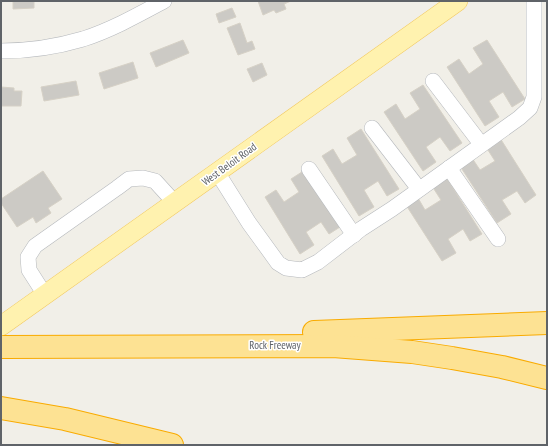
<svg xmlns="http://www.w3.org/2000/svg" width="548" height="446" viewBox="0 0 548 446" font-family="'PT Sans Narrow',sans-serif">
  <style>
    .building { fill: #cccac5; stroke: #d6d1c6 }
    .lines { fill: none; stroke-linecap: round; stroke-linejoin: round }
    .minor-casing { stroke: #b5b8bc; stroke-width: 16 }
    .major-casing { stroke: #f2c960; stroke-width: 20 }
    .highway-casing { stroke: #f9ab00; stroke-width: 24 }
    .minor { stroke: #fff; stroke-width: 15 }
    .major { stroke: #fff2af; stroke-width: 19 }
    .highway { stroke: #fde293; stroke-width: 22 }
    .labels { text-anchor: middle; stroke-width: 3; stroke-linejoin: round; paint-order: stroke }
    .street-label { font-size: 11px; fill: #5f6368; stroke: #fff }
  </style>
  <rect width="100%" height="100%" fill="#f1efe8"/>
  <g class="building">
    <polygon points="13,1 34,1 34,8 13,9"/>
    <polygon points="258,1 291,1 284,4 286,9 276,13 274,10 263,15"/>
    <polygon points="232,8 236,17 219,23 216,14"/>
    <polygon points="240,23 247,43 252,41 255,49 238,55 227,28"/>
    <polygon points="183,40 189,53 156,67 150,53"/>
    <polygon points="487,40 525,99 512,107 503,92 489,101 499,117 485,126 447,67 459,59 469,74 483,64 473,48"/>
    <polygon points="133,62 138,78 104,89 99,73"/>
    <polygon points="262,63 267,75 253,82 247,69"/>
    <polygon points="76,81 79,95 44,101 41,87"/>
    <polygon points="423,85 462,143 450,151 440,137 426,147 436,162 423,171 384,112 396,104 405,119 420,109 410,93"/>
    <polygon points="1,87 14,88 14,91 22,91 21,106 1,106"/>
    <polygon points="361,129 399,189 387,196 378,181 364,190 374,207 359,216 322,156 333,149 342,164 357,155 347,138"/>
    <polygon points="500,138 536,195 525,203 517,191 502,200 511,214 497,223 460,166 472,158 480,170 495,161 486,147"/>
    <polygon points="305,170 340,227 329,234 321,222 306,232 314,245 300,254 265,197 276,190 284,202 299,192 291,179"/>
    <polygon points="43,171 62,199 48,208 51,213 36,223 33,217 17,227 1,203 1,199"/>
    <polygon points="446,177 482,234 470,241 463,229 448,239 456,253 442,261 406,205 418,198 425,210 441,200 432,186"/>
  </g>
  <g class="lines">
    <g class="minor-casing">
      <g id="minor">
        <path d="M1 51C29 51 56 47 83 39 111 30 138 15 164 1"/>
        <polyline points="433,81 481,144"/>
        <polyline points="372,128 419,189"/>
        <polyline points="449,168 498,239"/>
        <polyline points="309,169 354,235"/>
        <polyline points="217,172 249,223 278,263 286,268 302,270 318,262 361,229 392,209 519,118 530,108 534,97 534,1"/>
        <polyline points="45,295 29,270 28,257 35,246 117,188 129,179 143,178 155,181 175,203"/>
      </g>
    </g>
    <g class="major-casing">
      <polyline id="major" points="1,326 458,1"/>
    </g>
    <g class="highway-casing">
      <g id="highway">
        <polyline points="314,332 547,323"/>
        <polyline points="1,347 333,346 412,352 452,358 502,367 547,378"/>
        <polyline points="1,408 65,419 172,445"/>
      </g>
    </g>
    <use href="#minor" class="minor"/>
    <use href="#major" class="major"/>
    <use href="#highway" class="highway"/>
  </g>
  <g class="labels">
    <g class="street-label">
      <text transform="translate(229 164) rotate(-36)" y="4">West Beloit Road</text>
      <text x="275" y="349">Rock Freeway</text>
    </g>
  </g>
  <rect width="548" height="446" fill="none" stroke="#5f6368" stroke-width="4"/>
</svg>
